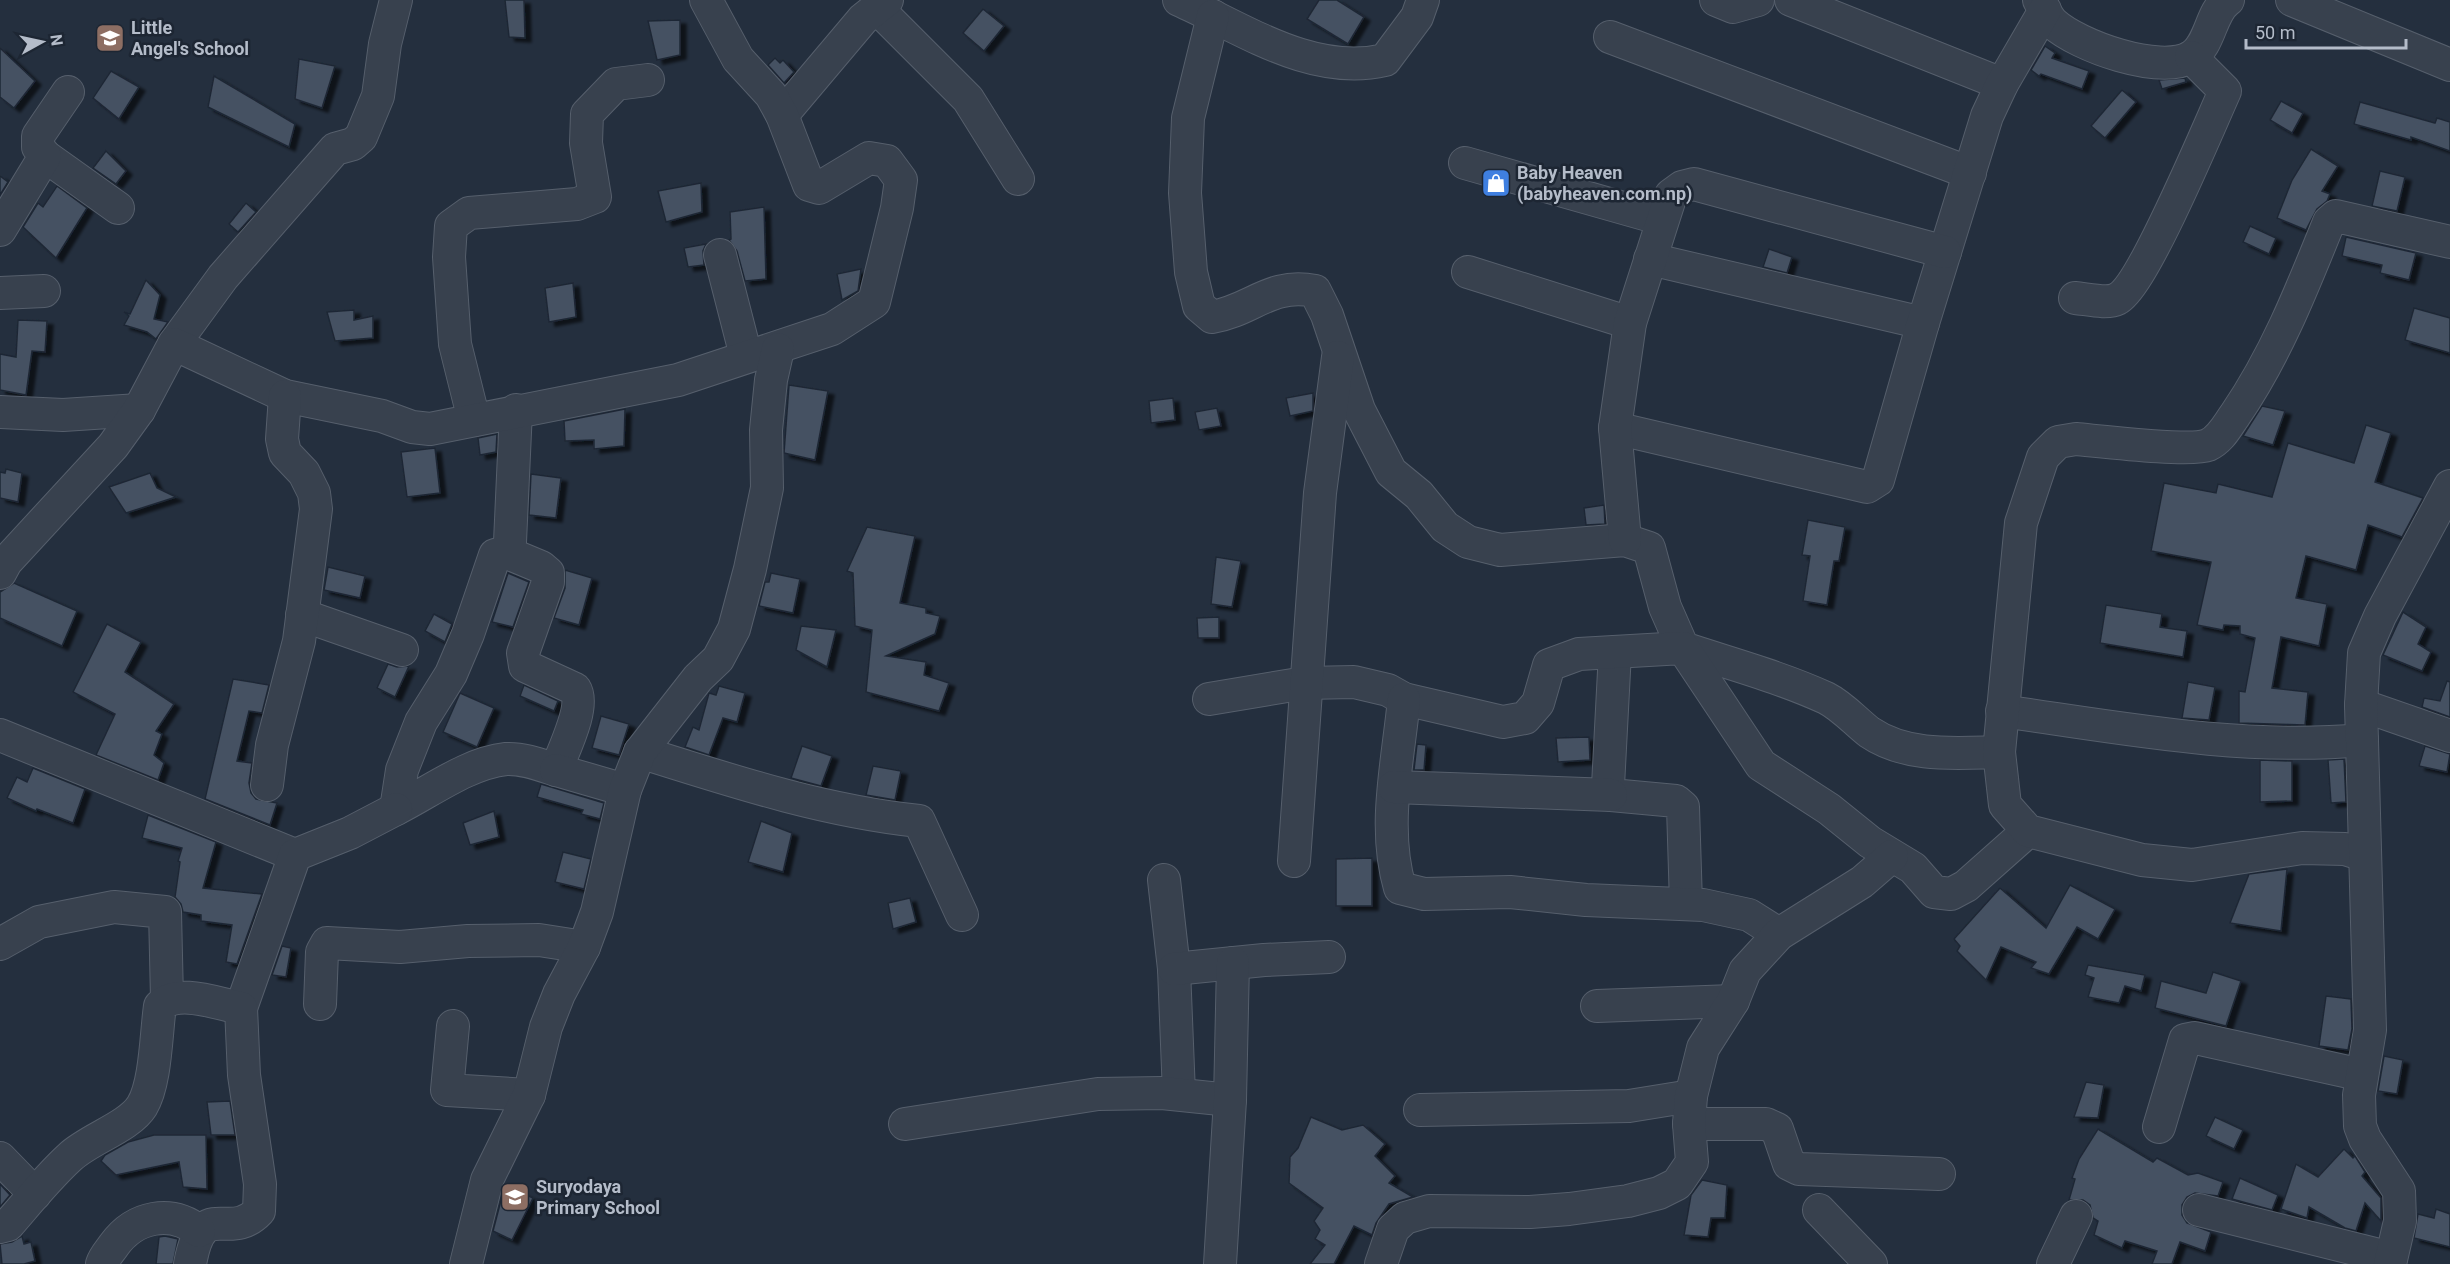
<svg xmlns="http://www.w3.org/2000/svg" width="2450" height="1264" viewBox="0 0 2450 1264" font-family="Roboto,sans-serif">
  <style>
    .building { fill: #455162; stroke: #1f2835; stroke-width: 1.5; filter: url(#shadow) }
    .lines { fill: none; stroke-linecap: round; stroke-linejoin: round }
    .minor-casing { stroke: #565f6c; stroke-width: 34 }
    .minor { stroke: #38414e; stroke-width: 32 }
    .labels { text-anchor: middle; stroke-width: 5; stroke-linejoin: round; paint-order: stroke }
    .poi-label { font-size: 18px; font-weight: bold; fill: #b4bcc9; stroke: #1d2633; text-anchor: start }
  </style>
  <defs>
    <filter id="shadow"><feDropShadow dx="6" dy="4" stdDeviation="1.5" flood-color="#0009"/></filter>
  </defs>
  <rect width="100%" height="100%" fill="#242f3e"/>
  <g class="building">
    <polygon points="505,0 524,0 525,38 509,37"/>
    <polygon points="1319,0 1337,0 1364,17 1348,44 1307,19"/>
    <polygon points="983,9 1004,26 984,51 963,33"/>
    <polygon points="680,20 680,55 657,60 648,21"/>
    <polygon points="2045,46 2055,53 2052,58 2089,71 2082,89 2041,74 2039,76 2031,70"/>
    <polygon points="0,48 35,81 14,108 0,97"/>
    <polygon points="775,58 780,63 783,60 794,72 784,83 768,65"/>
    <polygon points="299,59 335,66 322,108 295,99"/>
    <polygon points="111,71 139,87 119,119 93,98"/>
    <polygon points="214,76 295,124 289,147 208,107"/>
    <polygon points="2185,78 2186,82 2162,89 2159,80"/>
    <polygon points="2122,90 2136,102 2105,138 2091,126"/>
    <polygon points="2281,101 2303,113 2292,133 2270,120"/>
    <polygon points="2360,102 2435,123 2437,118 2450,122 2450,151 2411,137 2411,140 2354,124"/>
    <polygon points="2311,149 2338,166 2322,191 2330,194 2327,201 2317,209 2306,230 2277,218 2292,180"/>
    <polygon points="106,151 126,171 116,184 93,168"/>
    <polygon points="2380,171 2405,177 2397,211 2372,206"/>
    <polygon points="0,176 8,182 0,195"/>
    <polygon points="701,183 702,212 666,222 658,191"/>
    <polygon points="57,186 87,208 56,258 23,227 38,203 43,207"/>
    <polygon points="246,203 256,212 238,232 229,224"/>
    <polygon points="764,207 766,279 745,281 737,251 729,240 731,239 730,212"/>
    <polygon points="2250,226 2276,238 2269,254 2243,242"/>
    <polygon points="2346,237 2416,253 2409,280 2380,273 2382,265 2342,256"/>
    <polygon points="706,244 703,251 704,265 688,267 684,248"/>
    <polygon points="1769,249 1792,257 1787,273 1763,267"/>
    <polygon points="861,269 858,291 842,300 837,274"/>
    <polygon points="146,280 160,295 154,319 168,322 156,339 147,332 124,325 129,316 124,312 130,314"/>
    <polygon points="573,283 576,317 549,322 545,288"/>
    <polygon points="2414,308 2450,318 2450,353 2405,340"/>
    <polygon points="354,310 354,320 373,316 373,338 335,341 327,312"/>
    <polygon points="18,320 47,321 45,352 32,351 26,395 0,390 0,354 16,357"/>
    <polygon points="789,385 828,391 815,460 784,453"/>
    <polygon points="1313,393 1313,411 1290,416 1286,398"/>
    <polygon points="1173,398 1175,420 1151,423 1149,401"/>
    <polygon points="2262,406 2285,411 2273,445 2243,436"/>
    <polygon points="1217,408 1221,426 1199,430 1195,412"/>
    <polygon points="625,409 624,446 594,449 594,440 565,441 564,421"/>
    <polygon points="2366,425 2391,433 2375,482 2423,498 2402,537 2368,525 2356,570 2306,556 2296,598 2327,604 2319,646 2281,637 2272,688 2308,692 2305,725 2239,723 2239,691 2245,692 2255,638 2240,634 2240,626 2224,625 2223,630 2197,625 2211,562 2151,551 2164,483 2216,493 2218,484 2272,497 2288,443 2354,463"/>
    <polygon points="497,434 496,452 480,455 478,438"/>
    <polygon points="435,448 440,493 407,497 401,452"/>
    <polygon points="6,469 22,473 18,502 0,498 0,472 5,473"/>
    <polygon points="150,473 157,488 176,497 126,513 109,487"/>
    <polygon points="531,474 561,478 556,518 529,515"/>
    <polygon points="1604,505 1605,524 1586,525 1584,508"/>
    <polygon points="1808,520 1845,527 1839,561 1834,561 1827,605 1803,601 1810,556 1802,555"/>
    <polygon points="867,527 915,536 900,603 926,608 926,613 940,616 935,634 886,656 926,662 924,675 949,683 939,711 866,692 872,630 855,626 853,573 847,571"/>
    <polygon points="1216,557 1241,561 1232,607 1211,604"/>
    <polygon points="328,567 365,576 360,598 324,590"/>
    <polygon points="565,570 592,578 579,625 554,618 565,588"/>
    <polygon points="508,573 529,582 513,627 492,622"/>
    <polygon points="771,573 800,579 793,613 759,606 765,582 769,582"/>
    <polygon points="14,583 77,611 62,646 0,618 0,592"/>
    <polygon points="2106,605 2162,614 2160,627 2187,631 2183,657 2100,643"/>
    <polygon points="2403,612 2426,627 2418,644 2431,652 2422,671 2383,655"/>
    <polygon points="434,614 452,624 445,642 425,631"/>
    <polygon points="1219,617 1219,638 1198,638 1197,618"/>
    <polygon points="107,624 141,642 125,672 174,704 156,731 162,734 154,755 164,763 158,780 96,755 115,714 73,692"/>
    <polygon points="801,626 836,630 827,667 796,650"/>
    <polygon points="388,664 397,667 409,666 395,697 377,688"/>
    <polygon points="233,679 269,685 262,713 249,711 237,761 252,763 249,783 251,793 256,799 277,803 270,825 205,799"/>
    <polygon points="2447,681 2450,682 2450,717 2422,707 2424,698 2440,701"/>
    <polygon points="2188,682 2215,687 2209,720 2182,718"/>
    <polygon points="524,685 558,701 554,711 520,696"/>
    <polygon points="719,686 745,693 737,722 723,718 709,755 685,747 693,727 699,730 709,693 716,695"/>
    <polygon points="460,693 494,708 477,747 443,732"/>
    <polygon points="601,716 629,724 619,755 592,748"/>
    <polygon points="1589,737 1590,760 1558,762 1556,738"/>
    <polygon points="1417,744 1426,745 1424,770 1414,770"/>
    <polygon points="802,746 832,756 821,786 791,778"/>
    <polygon points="2425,746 2450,754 2447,772 2419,766"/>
    <polygon points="2344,759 2346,802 2331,803 2328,760"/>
    <polygon points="2260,760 2292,761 2292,801 2260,802"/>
    <polygon points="873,766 901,771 895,800 866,795"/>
    <polygon points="33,768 85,789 73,823 37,809 36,811 7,798 17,777 27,782"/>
    <polygon points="541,784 604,803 600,819 581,814 583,810 537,797"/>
    <polygon points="494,811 499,837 470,845 463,823"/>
    <polygon points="148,815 216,842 203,888 262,894 237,964 226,962 232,925 201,921 201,915 183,912 181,904 175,897 180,862 178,861 182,848 142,838"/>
    <polygon points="761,821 792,833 783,872 748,862"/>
    <polygon points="563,852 591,859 584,889 555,882"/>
    <polygon points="1372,858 1372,906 1336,906 1336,859"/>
    <polygon points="2287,869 2281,931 2230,923 2249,874"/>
    <polygon points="2070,885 2115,909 2098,939 2077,927 2049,974 2031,968 2036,962 2001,947 1986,980 1957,951 1960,946 1954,939 2000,888 2046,928"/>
    <polygon points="910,898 916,922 893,929 888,903"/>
    <polygon points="282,946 291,948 286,977 272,975"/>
    <polygon points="2088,965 2145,975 2141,991 2125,986 2119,1003 2088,997 2094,978 2085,975"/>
    <polygon points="2213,972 2241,981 2226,1026 2155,1008 2161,981 2206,993"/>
    <polygon points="2326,996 2351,999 2352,1029 2348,1050 2319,1046"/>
    <polygon points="2384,1056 2403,1060 2397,1094 2378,1091"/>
    <polygon points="2086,1082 2104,1085 2098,1118 2074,1117"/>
    <polygon points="230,1101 235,1135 211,1135 207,1102"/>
    <polygon points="1311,1117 1342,1130 1363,1125 1385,1144 1375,1156 1395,1176 1389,1183 1413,1197 1389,1204 1376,1223 1372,1235 1354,1226 1334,1264 1310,1264 1325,1245 1315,1239 1320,1230 1314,1221 1323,1208 1289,1183 1290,1157 1298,1148"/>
    <polygon points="2215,1117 2243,1130 2234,1149 2206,1136"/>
    <polygon points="2098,1129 2153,1162 2157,1158 2188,1175 2198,1173 2223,1182 2218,1196 2195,1193 2187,1197 2182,1205 2182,1215 2187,1223 2211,1232 2205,1251 2180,1242 2172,1264 2152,1264 2157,1251 2125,1241 2122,1248 2094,1235 2098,1221 2093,1218 2090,1205 2083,1200 2069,1200 2075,1179 2072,1178 2079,1159"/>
    <polygon points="154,1135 206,1135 207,1189 183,1187 179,1162 116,1175 101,1161 105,1155 128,1142"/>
    <polygon points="2344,1149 2353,1158 2355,1156 2365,1172 2362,1176 2381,1198 2381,1221 2365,1203 2356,1231 2345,1228 2309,1207 2307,1218 2281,1209 2296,1164 2318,1177"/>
    <polygon points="2240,1178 2278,1195 2272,1210 2232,1199"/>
    <polygon points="1702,1180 1727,1185 1725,1218 1711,1218 1708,1237 1684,1235 1691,1195"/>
    <polygon points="0,1184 10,1195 0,1207"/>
    <polygon points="505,1185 533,1198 512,1240 493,1231"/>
    <polygon points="2436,1209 2450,1214 2450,1247 2414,1238 2418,1214 2434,1218"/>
    <polygon points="22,1236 24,1244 31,1242 35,1261 24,1264 2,1264 0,1244 12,1242"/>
    <polygon points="165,1236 178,1239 173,1264 156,1264 159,1237"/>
  </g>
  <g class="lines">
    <g class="minor-casing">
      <g id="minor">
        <path d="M1179 0C1244 29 1312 77 1385 60L1417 17 1423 0"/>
        <polyline points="1716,0 1733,7 1758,0"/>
        <polyline points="1791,0 2002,84"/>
        <path d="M2039 0C2043 7 2047 17 2053 23 2078 46 2160 75 2191 57 2211 45 2210 12 2228 0"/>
        <polyline points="2292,0 2450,65"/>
        <polyline points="877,8 968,99 1018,179"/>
        <path d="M1213 16 1188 118 1185 193 1191 272 1199 306 1212 317C1253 310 1270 282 1315 291L1327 315 1359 410 1391 472 1419 495 1445 527 1468 542 1500 550 1625 540 1649 548 1665 607 1683 648C1731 664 1780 677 1826 698 1842 706 1855 721 1869 732 1907 758 1956 753 1999 752"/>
        <polyline points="1610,37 1970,173"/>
        <polyline points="782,115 863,19 887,0"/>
        <polyline points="45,156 118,208"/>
        <polyline points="1465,163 1662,219"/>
        <polyline points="0,230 45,156 38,147 38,136 68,92"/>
        <polyline points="720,255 746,356"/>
        <polyline points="1650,259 1923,323"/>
        <polyline points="1468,272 1630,323"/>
        <polyline points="0,293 44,291"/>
        <path d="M2075 298C2087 299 2107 304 2117 299 2143 286 2209 126 2225 91L2191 57"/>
        <polyline points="174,344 223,277 335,149 353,144 361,137 378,96 385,44 396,0"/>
        <polyline points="0,412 63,415 139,410"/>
        <polyline points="474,420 455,344 449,257 451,226 469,213 577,204 595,197 586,143 587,114 616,84 648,80"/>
        <polyline points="1615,428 1867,487 1878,480 1923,323 1987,116 2002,84 2045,10"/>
        <polyline points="1625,540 1615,428 1630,323 1671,195 1682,187 1694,184 1945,252"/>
        <path d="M505 552 541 567 548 573V582L523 653 525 666 575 689C586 706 563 751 556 770 541 765 523 758 506 759 468 763 430 792 396 809L402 770 421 722 451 674 468 634 495 555 505 552 510 542 516 410"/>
        <polyline points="0,573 6,562 113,446 139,410 174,344 285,396 382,416 412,427 430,429 678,380 832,329 874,302 897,208 901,180 887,161 869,158 819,188 809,185 782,115 771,95 738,59 706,0"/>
        <polyline points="302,615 402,650"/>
        <polyline points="1615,652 1608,786 1611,795 1676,801 1683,807 1686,904"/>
        <polyline points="1209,699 1305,683 1354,682 1388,690 1404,699 1503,722 1525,718 1538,703 1549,665 1579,654 1683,648 1761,765 1829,809 1870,842 1913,868 1934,892 1951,894 1966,886 2028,831"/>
        <path d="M1404 699C1398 762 1382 827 1400 888L1424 894 1510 892 1586 900 1703 905 1749 915 1779 934"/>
        <polyline points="2361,705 2450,736"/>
        <path d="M2002 711C2122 728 2241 751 2362 740"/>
        <polyline points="0,735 295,855"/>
        <path d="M640 752C732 781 823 811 919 821L962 915"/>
        <polyline points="556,770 625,790"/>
        <polyline points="267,785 272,745 299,641 316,509 314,493 304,473 285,453 282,439 285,396"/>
        <polyline points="1394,787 1611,795"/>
        <path d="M2364 855 2345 849 2302 848 2192 865 2142 860 2028 831 2005 805 1999 752 2021 523 2043 457 2058 442 2076 439C2099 441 2191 452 2208 445 2221 439 2227 426 2235 415 2276 355 2302 289 2329 222L2336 216 2450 242"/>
        <polyline points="1294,861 1320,493 1338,357"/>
        <polyline points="1164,880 1174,969 1179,1094"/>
        <polyline points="0,944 39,922 114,907 165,912 167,999"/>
        <polyline points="1174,969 1264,960 1329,957"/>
        <polyline points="320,1004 322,952 327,943 400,947 468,941 539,940 584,947"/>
        <polyline points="1597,1006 1733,1001"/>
        <polyline points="241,1008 295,855 350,833 396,809"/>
        <polyline points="453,1026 447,1090 529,1095"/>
        <polyline points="1420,1110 1629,1106 1691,1096"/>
        <polyline points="905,1124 1098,1094 1162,1093 1230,1100"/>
        <polyline points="1689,1124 1766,1124 1777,1129 1789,1164 1799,1169 1939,1174"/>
        <polyline points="2159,1127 2185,1040 2195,1038 2362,1075"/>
        <polyline points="0,1158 35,1194"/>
        <polyline points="1819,1210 1871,1264"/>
        <polyline points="2199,1210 2391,1258"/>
        <path d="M0 1227 8 1225C28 1202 48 1177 70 1157 89 1139 129 1127 142 1106 156 1083 156 1033 160 1006 178 988 218 1004 241 1008L244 1075 260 1184 259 1211C228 1244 203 1194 190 1264"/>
        <path d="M102 1264C104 1257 110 1251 114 1245 135 1216 171 1209 199 1231"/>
        <polyline points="466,1264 487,1180 529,1095 546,1027 559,994 584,947 597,912 625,790 640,752 698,678 718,659 734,629 750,569 767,488 766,430 771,380 778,349"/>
        <polyline points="1220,1264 1230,1100 1233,963"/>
        <polyline points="1381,1264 1393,1229 1405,1218 1429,1211 1530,1212 1569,1209 1628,1201 1659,1193 1677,1184 1692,1162 1689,1124 1691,1096 1703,1048 1733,1001 1745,971 1779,934 1862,882 1892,856"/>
        <polyline points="2053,1264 2076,1216"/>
        <polyline points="2390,1264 2400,1221 2399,1191 2365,1139 2360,1126 2359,1095 2370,1030 2361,705 2364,653 2380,616 2450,486"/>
      </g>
    </g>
    <use href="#minor" class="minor"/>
  </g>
  <defs>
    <g id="school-square" transform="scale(1.5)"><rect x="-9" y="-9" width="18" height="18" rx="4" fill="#8d6e63" stroke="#1d2633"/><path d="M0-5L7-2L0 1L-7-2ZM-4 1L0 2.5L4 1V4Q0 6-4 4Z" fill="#fff"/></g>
    <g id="shop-square" transform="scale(1.5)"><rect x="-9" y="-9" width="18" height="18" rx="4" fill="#3f7fe0" stroke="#1d2633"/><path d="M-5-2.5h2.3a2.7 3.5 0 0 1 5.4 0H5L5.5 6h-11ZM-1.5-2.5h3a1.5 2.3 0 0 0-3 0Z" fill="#fff"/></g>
  </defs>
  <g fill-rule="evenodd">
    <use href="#school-square" x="110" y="38"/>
    <use href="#shop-square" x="1496" y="183"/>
    <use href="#school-square" x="515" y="1197"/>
  </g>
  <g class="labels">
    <g class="poi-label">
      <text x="131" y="34">Little<tspan x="131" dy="21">Angel's School</tspan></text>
      <text x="1517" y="179">Baby Heaven<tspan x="1517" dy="21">(babyheaven.com.np)</tspan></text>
      <text x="536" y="1193">Suryodaya<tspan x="536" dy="21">Primary School</tspan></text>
    </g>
  </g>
  <g transform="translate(42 42) rotate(82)" stroke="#1d2633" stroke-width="4.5" paint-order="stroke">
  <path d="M0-4.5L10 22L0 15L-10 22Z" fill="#b4bcc9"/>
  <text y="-9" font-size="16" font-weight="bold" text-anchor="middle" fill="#b4bcc9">N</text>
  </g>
  <path d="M2246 39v9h160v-9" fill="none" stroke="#b4bcc9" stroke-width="3"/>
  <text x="2255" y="39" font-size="18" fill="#b4bcc9" stroke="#1d2633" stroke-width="4.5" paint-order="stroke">50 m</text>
</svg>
